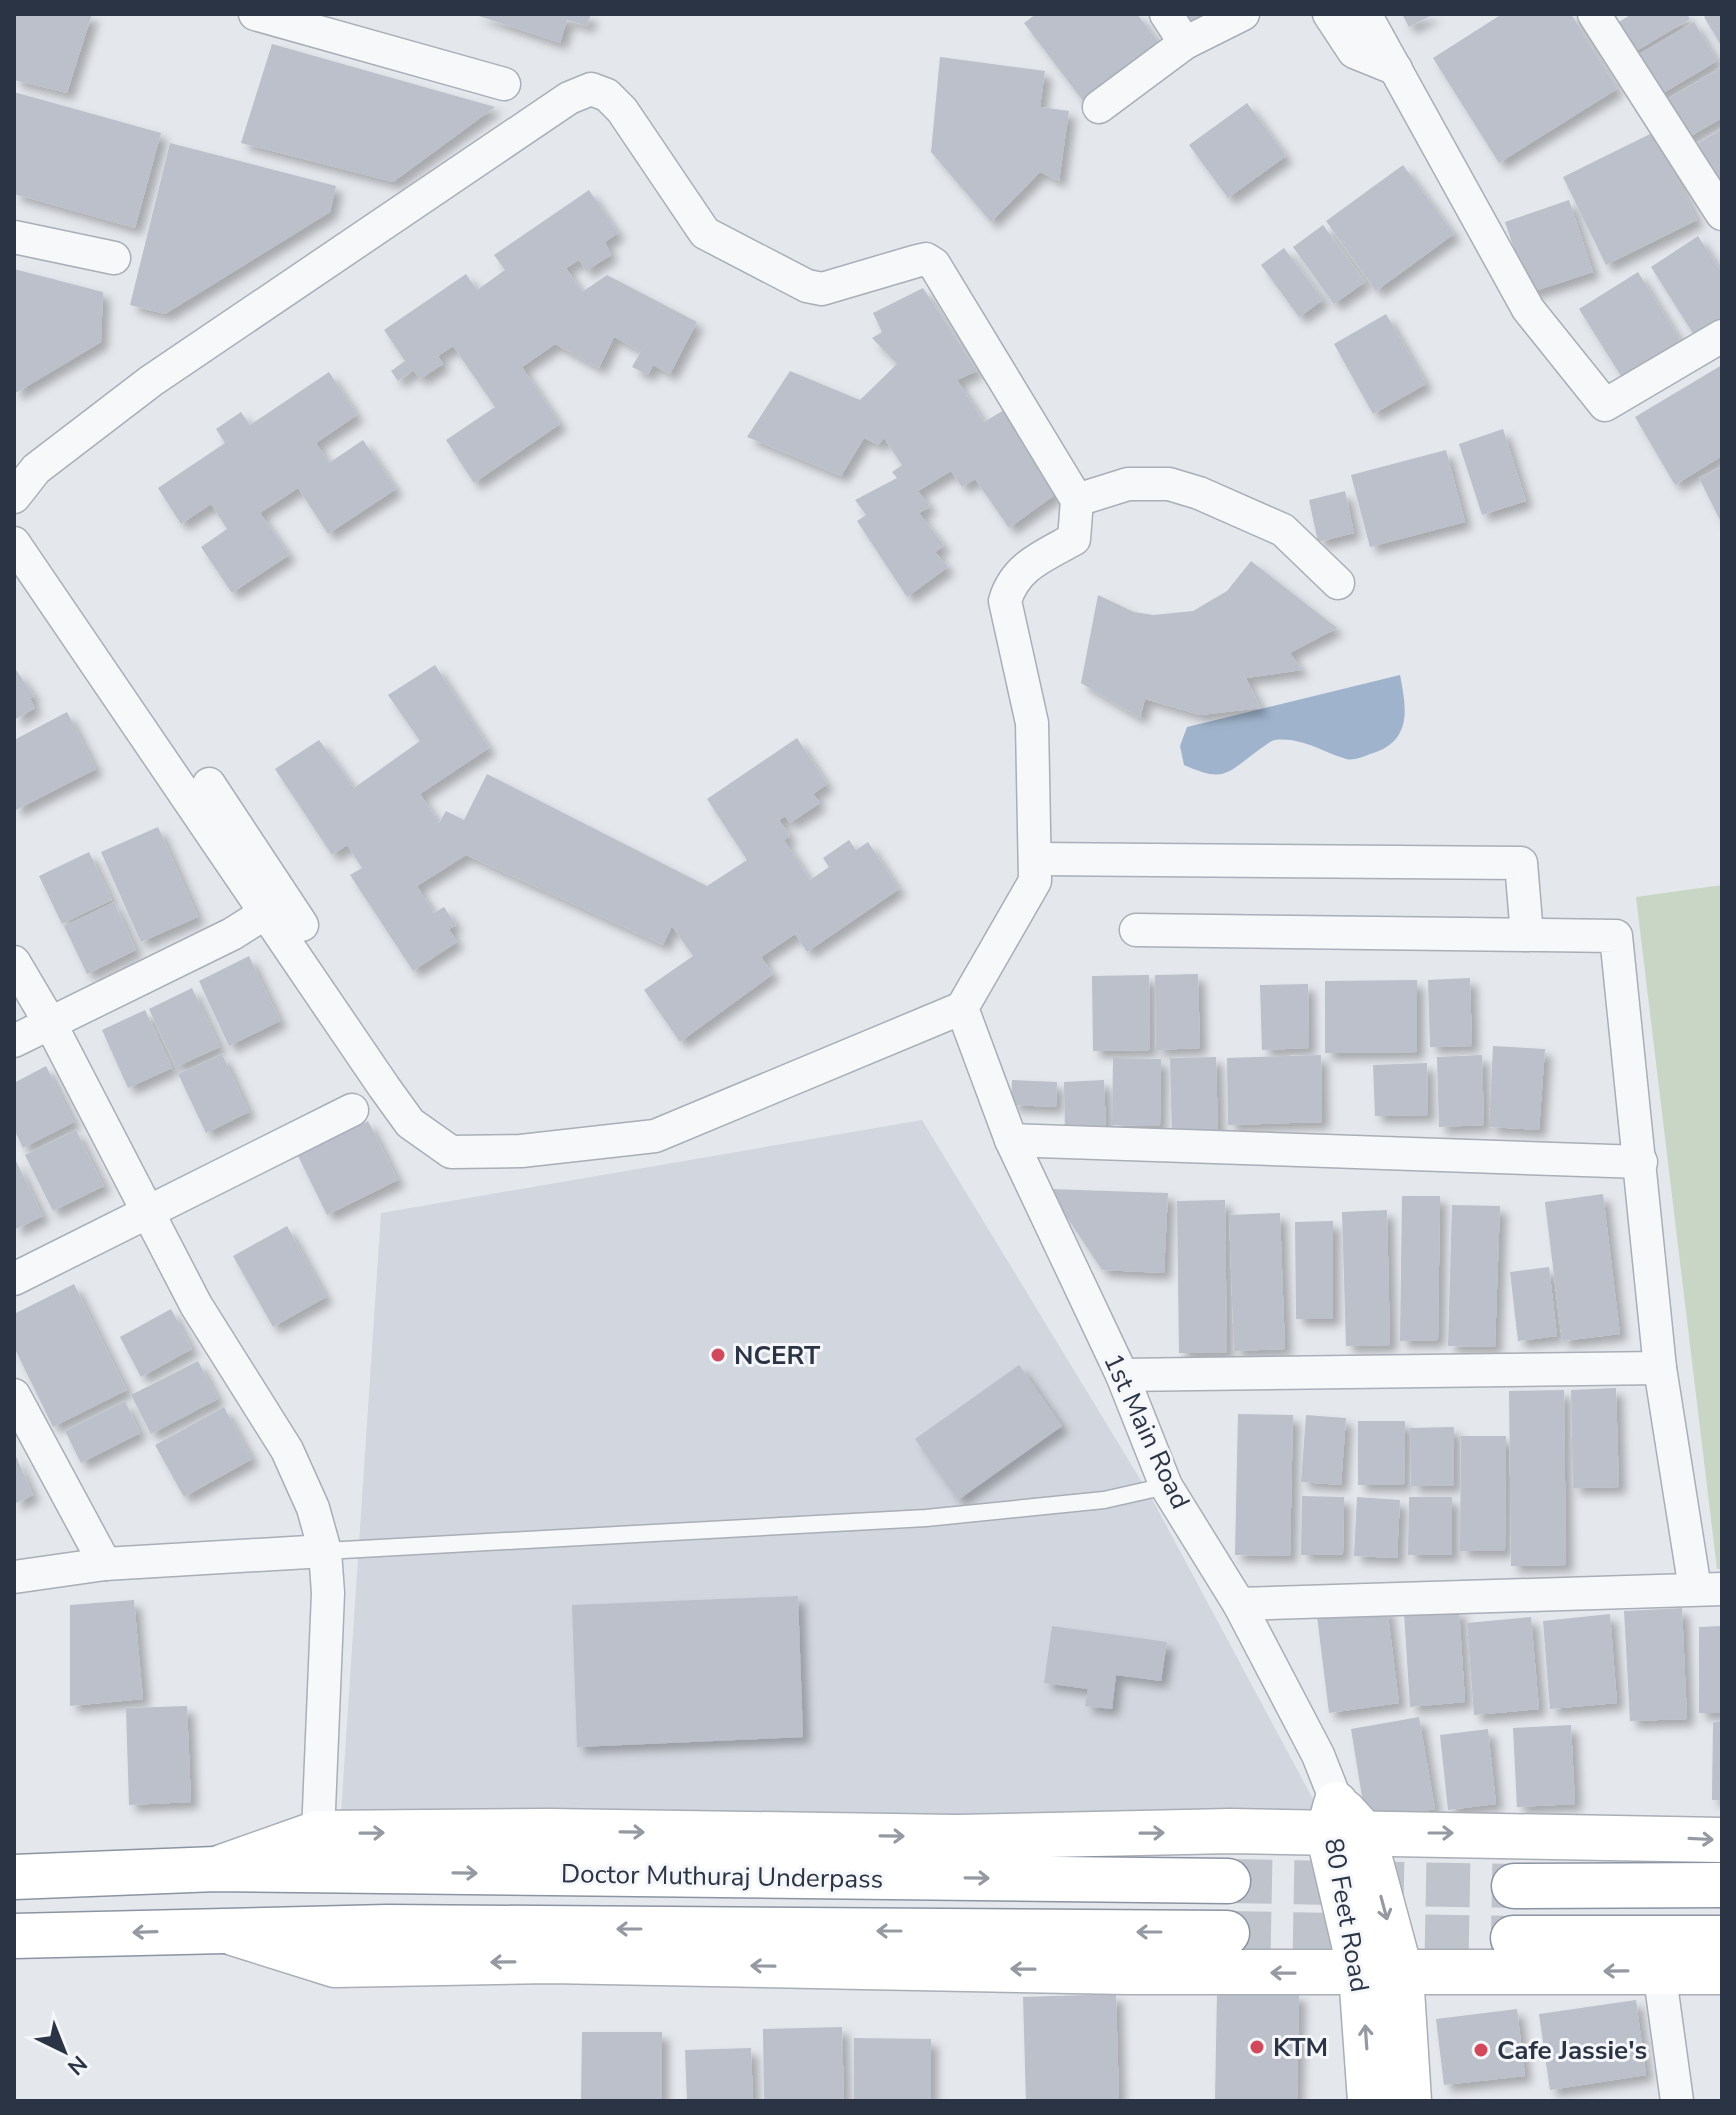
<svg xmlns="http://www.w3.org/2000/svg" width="1736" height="2115" viewBox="0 0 1736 2115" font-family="'Nunito Sans',sans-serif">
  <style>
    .built { fill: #d2d6de }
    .green { fill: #c9d6c5 }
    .water { fill: #9fb4cc }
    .building { fill: #bbc0ca; filter: url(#shadow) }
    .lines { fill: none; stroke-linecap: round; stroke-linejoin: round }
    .highway-tunnel { stroke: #bfc3cb; stroke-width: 44; stroke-dasharray: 44 22; stroke-linecap: butt }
    .lane-casing { stroke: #a9aeb7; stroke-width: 19 }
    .street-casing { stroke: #a9aeb7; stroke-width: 35 }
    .secondary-casing { stroke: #a9aeb7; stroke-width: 47 }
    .highway-casing { stroke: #8b94a3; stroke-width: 47 }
    .lane { stroke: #f7f8fa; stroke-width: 16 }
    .street { stroke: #f7f8fa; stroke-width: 32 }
    .secondary { stroke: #fff; stroke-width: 44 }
    .highway { stroke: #fff; stroke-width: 44 }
    .oneway { stroke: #959aa2 }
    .poi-dot { fill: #d1495b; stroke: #f4f6f9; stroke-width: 3 }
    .labels { text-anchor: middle; stroke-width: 6; stroke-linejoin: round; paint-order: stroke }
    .poi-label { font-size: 26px; font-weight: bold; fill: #2b3445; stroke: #f4f6f9; text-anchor: start }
    .street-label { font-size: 26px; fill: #2b3445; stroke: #f4f6f9 }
  </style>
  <defs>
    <filter id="shadow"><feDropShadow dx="7" dy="7" stdDeviation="4" flood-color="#0004"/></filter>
  </defs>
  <rect width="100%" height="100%" fill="#e4e7ec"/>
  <polygon class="built" points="922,1120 1151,1497 1321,1814 341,1814 381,1213"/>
  <polygon class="green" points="1722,885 1722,1569 1717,1569 1636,897"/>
  <path class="water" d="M1400 675C1407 710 1412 742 1370 754 1362 757 1354 761 1346 759 1322 752 1302 737 1275 740 1270 741 1265 746 1260 749 1226 774 1225 783 1184 765L1180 746 1187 727Z"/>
  <g class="building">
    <polygon points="14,14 92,14 67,93 14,80"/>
    <polygon points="473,14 591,14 587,26 567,20 560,43"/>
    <polygon points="1036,14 1137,14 1162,47 1086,105 1024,23"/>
    <polygon points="1177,14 1217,14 1190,33"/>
    <polygon points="1402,14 1434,14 1409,27"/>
    <polygon points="1502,14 1571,14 1617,89 1499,163 1433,58"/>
    <polygon points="1632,14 1687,14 1690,19 1626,57 1609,28"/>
    <polygon points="1708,14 1722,14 1722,47 1704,17"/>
    <polygon points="1694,22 1717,61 1653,99 1629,60"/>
    <polygon points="272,44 495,107 393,182 241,143"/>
    <polygon points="940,57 1045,71 1040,107 1069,111 1059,181 1040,172 991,222 931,152"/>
    <polygon points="1722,67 1722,118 1679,143 1657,105"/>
    <polygon points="14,92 161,133 135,228 14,194"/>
    <polygon points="1247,103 1286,156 1228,198 1189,145"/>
    <polygon points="1722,129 1722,187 1697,144"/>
    <polygon points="1654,132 1697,220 1606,265 1563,177"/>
    <polygon points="170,143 336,186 330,212 165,314 130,305"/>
    <polygon points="1403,165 1454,234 1376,291 1326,221"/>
    <polygon points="589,190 618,233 605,242 611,255 586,271 579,260 566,268 582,292 607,275 697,322 670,374 653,365 648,375 632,367 641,351 614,337 599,368 555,344 522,367 560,424 474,483 446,440 495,407 453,346 438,356 443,364 420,379 413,370 398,381 391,371 405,361 384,330 466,274 477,290 505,270 494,255"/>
    <polygon points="1569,200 1593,272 1529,293 1505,222"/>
    <polygon points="1323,225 1365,282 1334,304 1293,247"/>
    <polygon points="1698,236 1722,273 1722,317 1694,335 1651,267"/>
    <polygon points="1284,248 1323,300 1299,317 1261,265"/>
    <polygon points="14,269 103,292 101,342 14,394"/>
    <polygon points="1638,272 1680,340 1621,376 1579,309"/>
    <polygon points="923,288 977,371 957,380 984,422 1004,410 1056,494 1009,528 975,479 962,487 951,471 918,491 930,507 919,513 944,546 935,552 948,567 907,597 857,521 866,515 855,500 897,478 892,472 902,465 884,438 878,445 864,438 841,476 747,437 790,371 860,400 897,364 872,338 882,332 873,313"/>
    <polygon points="1386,314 1426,384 1373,414 1334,344"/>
    <polygon points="1722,365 1722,456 1675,485 1635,417"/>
    <polygon points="329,372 357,415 316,443 329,463 363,440 396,489 328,534 298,488 260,513 289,555 232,593 201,547 227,529 211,504 181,524 158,488 225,443 216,429 241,412 250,425"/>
    <polygon points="1503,429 1526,501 1482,515 1459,444"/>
    <polygon points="1446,450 1465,522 1370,547 1351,475"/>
    <polygon points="1722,467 1722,524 1699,478"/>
    <polygon points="1345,491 1354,533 1318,542 1309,500"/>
    <polygon points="1251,561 1337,628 1290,653 1302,670 1246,678 1261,708 1200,715 1145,699 1140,718 1081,683 1098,595 1134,612 1153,615 1193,611 1227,591"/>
    <polygon points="435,665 489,748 420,794 439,823 446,811 464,820 487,774 707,886 747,860 707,799 797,738 827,784 813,794 820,803 790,823 785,816 779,820 790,836 784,840 810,880 829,867 823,858 849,840 856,850 868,842 899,889 807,952 795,934 761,957 773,974 680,1042 644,990 693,956 672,926 663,945 466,855 417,886 434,913 444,907 456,925 449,929 457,942 413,971 350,875 362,868 347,845 332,855 275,769 319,740 354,788 420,741 388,695"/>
    <polygon points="14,667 34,696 30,698 35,708 14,720"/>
    <polygon points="67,712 96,769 14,811 14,740"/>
    <polygon points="158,827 198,917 141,942 101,852"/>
    <polygon points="89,852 112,900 62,924 39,876"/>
    <polygon points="114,902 136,950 87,974 64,926"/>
    <polygon points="249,956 280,1021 229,1046 199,981"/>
    <polygon points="1198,974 1200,1048 1156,1050 1155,975"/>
    <polygon points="1149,975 1150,1050 1093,1051 1092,976"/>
    <polygon points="1470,978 1472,1046 1430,1047 1428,980"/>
    <polygon points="1417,980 1417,1052 1325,1053 1325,981"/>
    <polygon points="1308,984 1309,1048 1262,1050 1260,985"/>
    <polygon points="192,988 220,1047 176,1067 149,1009"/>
    <polygon points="145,1010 172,1068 128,1088 102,1030"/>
    <polygon points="1493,1046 1545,1049 1539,1130 1489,1127"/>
    <polygon points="222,1054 249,1112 206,1133 178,1074"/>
    <polygon points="1321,1055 1322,1122 1228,1125 1227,1058"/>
    <polygon points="1482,1055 1484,1125 1439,1127 1437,1057"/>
    <polygon points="1216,1057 1218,1136 1172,1137 1170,1058"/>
    <polygon points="1113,1058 1161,1059 1160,1126 1112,1125"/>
    <polygon points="1427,1063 1428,1115 1375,1116 1373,1065"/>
    <polygon points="46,1066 74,1122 23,1148 14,1129 14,1083"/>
    <polygon points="1012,1080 1057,1082 1056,1107 1011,1105"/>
    <polygon points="1104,1080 1106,1131 1065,1132 1064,1082"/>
    <polygon points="368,1121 398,1180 327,1215 298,1156"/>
    <polygon points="76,1130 104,1186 53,1211 25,1155"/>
    <polygon points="14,1157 43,1216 14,1230"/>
    <polygon points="1048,1189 1168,1193 1164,1273 1102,1270"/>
    <polygon points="1603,1194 1620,1334 1562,1341 1545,1202"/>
    <polygon points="1402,1196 1440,1196 1438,1340 1400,1341"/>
    <polygon points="1225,1200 1227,1353 1179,1353 1177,1201"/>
    <polygon points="1452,1205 1500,1206 1495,1347 1448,1346"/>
    <polygon points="1387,1210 1390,1345 1346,1346 1342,1212"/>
    <polygon points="1280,1213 1285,1349 1234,1351 1229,1215"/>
    <polygon points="1333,1221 1333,1319 1296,1319 1295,1222"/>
    <polygon points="287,1226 326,1297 273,1327 233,1256"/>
    <polygon points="1549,1267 1557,1336 1518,1341 1510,1272"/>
    <polygon points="74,1284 127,1390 53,1427 14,1347 14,1314"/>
    <polygon points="171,1309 192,1349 141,1377 120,1337"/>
    <polygon points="198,1361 218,1399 151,1434 131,1395"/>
    <polygon points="1019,1365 1062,1426 958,1500 915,1439"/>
    <polygon points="1616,1388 1619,1487 1573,1488 1571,1390"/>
    <polygon points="1564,1390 1566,1565 1511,1566 1509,1391"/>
    <polygon points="125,1401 140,1433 81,1463 65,1431"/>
    <polygon points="224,1407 252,1459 184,1497 155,1445"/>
    <polygon points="1238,1414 1293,1415 1290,1556 1235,1555"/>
    <polygon points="1306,1415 1346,1418 1341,1485 1301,1482"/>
    <polygon points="1358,1421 1405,1421 1404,1485 1358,1485"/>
    <polygon points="1454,1427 1454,1486 1411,1486 1410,1428"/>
    <polygon points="1461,1436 1506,1436 1505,1551 1460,1551"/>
    <polygon points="14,1452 33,1495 14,1504"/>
    <polygon points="1302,1496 1344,1497 1343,1555 1301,1555"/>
    <polygon points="1357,1497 1400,1500 1397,1558 1354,1556"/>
    <polygon points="1409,1497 1452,1497 1452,1555 1408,1555"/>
    <polygon points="798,1596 803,1737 577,1747 572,1605"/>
    <polygon points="134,1600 143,1699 70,1706 70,1605"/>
    <polygon points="1387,1607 1399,1703 1329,1713 1317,1616"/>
    <polygon points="1682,1608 1687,1719 1630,1721 1624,1611"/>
    <polygon points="1459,1609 1465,1702 1410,1707 1404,1613"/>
    <polygon points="1610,1614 1617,1703 1550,1709 1543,1621"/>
    <polygon points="1531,1617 1539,1709 1474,1715 1467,1623"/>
    <polygon points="1052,1626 1167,1642 1161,1681 1116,1675 1112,1709 1085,1706 1088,1689 1044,1683"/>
    <polygon points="1722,1626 1722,1713 1699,1713 1699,1627"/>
    <polygon points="187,1706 191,1802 129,1805 126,1708"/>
    <polygon points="1419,1717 1435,1809 1366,1821 1351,1729"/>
    <polygon points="1722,1721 1722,1800 1712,1800 1713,1722"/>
    <polygon points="1571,1725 1575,1804 1517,1807 1513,1728"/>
    <polygon points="1488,1729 1496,1804 1448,1810 1440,1735"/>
    <polygon points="1217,1992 1299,1994 1297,2101 1215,2101"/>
    <polygon points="1116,1994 1119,2101 1026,2101 1023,1997"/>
    <polygon points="1636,2000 1646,2075 1550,2090 1539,2014"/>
    <polygon points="1517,2009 1525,2076 1444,2085 1436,2019"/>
    <polygon points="842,2027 844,2101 764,2101 763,2029"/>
    <polygon points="582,2032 662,2032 662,2101 581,2101"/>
    <polygon points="854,2038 931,2039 931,2101 854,2101"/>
    <polygon points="751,2048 753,2101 687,2101 685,2050"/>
  </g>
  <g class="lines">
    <g class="highway-tunnel">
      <polyline points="1228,1881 1514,1886"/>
      <polyline points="1227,1933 1513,1938"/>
    </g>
    <g class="lane-casing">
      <polyline id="lane" points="325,1551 926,1518 1104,1500 1166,1486"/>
    </g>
    <g class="street-casing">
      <g id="street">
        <polyline points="255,14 504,84"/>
        <polyline points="1166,14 1185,43 1243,14"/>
        <polyline points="1329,14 1354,52 1396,69"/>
        <polyline points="1365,14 1528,309 1605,405 1722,336"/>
        <polyline points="1594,14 1722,214"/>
        <polyline points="1099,107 1185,43"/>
        <polyline points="14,237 114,258"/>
        <path d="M14 497 36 469 151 381 569 98 591 89 607 95 622 110 705 233 807 286 822 289 917 261 926 259 934 264 1077 500 1074 539C1044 556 1015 566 1005 601L1032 723 1035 881 962 1008 1011 1140 1122 1375 1166 1486 1239 1604 1318 1755 1337 1803"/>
        <polyline points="1077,500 1128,484 1169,484 1199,493 1283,530 1338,583"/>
        <polyline points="14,543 384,1087 410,1123 451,1152 521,1151 655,1136 962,1008"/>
        <polyline points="209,784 302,925"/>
        <polyline points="1037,859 1521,863 1527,935"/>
        <polyline points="1136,930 1616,936 1660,1368 1695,1589"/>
        <polyline points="14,962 50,1023 196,1305 287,1450 313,1508 325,1551 328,1593 318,1833"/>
        <polyline points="14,1041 232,934 267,912"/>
        <polyline points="1011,1140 1641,1162"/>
        <polyline points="14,1279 352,1110"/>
        <polyline points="1122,1375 1660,1368"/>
        <polyline points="14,1395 105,1564"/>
        <polyline points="14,1577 105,1564 325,1551"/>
        <polyline points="1239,1604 1722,1589"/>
        <polyline points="1659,1970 1677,2101"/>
      </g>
    </g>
    <g class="secondary-casing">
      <g id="secondary">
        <polyline points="1336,1804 1328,1833 1361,1974 1370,2101"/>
        <polyline points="1344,1812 1363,1833 1401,1974 1409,2101"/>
        <polyline points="222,1867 318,1833 550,1831 957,1837 1230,1831 1722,1840"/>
        <polyline points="233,1933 335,1965 550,1961 1126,1972 1722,1972"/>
      </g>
    </g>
    <g class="highway-casing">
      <g id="highway">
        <polyline points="14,1877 216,1869 1228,1881"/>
        <polyline points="1514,1886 1722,1885"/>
        <polyline points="14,1936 387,1927 1227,1933"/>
        <polyline points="1513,1938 1722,1938"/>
      </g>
    </g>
    <use href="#lane" class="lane"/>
    <use href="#street" class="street"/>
    <use href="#secondary" class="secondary"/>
    <use href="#highway" class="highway"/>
  </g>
  <defs><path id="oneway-shaft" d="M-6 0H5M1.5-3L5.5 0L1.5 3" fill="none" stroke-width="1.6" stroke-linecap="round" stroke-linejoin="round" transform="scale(2)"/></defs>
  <g class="oneway">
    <use href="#oneway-shaft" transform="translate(632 1832) rotate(1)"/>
    <use href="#oneway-shaft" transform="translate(372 1833) rotate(-1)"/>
    <use href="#oneway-shaft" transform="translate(1152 1833) rotate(-1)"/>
    <use href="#oneway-shaft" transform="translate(1441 1833)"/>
    <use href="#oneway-shaft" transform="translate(892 1836) rotate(1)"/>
    <use href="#oneway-shaft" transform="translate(1701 1839) rotate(3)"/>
    <use href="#oneway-shaft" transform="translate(465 1873) rotate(1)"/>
    <use href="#oneway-shaft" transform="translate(977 1878) rotate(1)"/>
    <use href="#oneway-shaft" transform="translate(1384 1908) rotate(75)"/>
    <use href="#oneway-shaft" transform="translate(629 1929) rotate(-180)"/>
    <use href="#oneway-shaft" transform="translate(889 1931) rotate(-180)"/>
    <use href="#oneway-shaft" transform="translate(145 1932) rotate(178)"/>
    <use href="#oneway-shaft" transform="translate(1149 1932) rotate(-180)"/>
    <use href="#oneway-shaft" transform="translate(503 1962) rotate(179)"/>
    <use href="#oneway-shaft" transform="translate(763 1966) rotate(-179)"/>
    <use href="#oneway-shaft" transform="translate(1023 1969) rotate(-179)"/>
    <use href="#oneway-shaft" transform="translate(1616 1971) rotate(179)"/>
    <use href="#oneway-shaft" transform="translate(1283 1973) rotate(-179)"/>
    <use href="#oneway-shaft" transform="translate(1366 2037) rotate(-94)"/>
  </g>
  <g class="poi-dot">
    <circle cx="718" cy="1355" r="8"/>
    <circle cx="1257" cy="2047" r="8"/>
    <circle cx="1481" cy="2050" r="8"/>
  </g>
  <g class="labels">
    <g class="poi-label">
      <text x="734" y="1364">NCERT</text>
      <text x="1273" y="2056">KTM</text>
      <text x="1497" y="2059">Cafe Jassie's</text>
    </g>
    <g class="street-label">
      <text transform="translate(1147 1431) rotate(65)" y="9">1st Main Road</text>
      <text transform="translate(722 1876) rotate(1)" y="9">Doctor Muthuraj Underpass</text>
      <text transform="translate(1347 1915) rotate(80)" y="9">80 Feet Road</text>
    </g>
  </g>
  <rect width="1736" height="2115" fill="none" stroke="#2b3445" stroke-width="32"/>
  <g transform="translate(64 2051) rotate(137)" stroke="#f4f6f9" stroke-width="6" paint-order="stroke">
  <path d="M0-6L14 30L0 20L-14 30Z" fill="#2b3445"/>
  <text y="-12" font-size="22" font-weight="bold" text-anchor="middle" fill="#2b3445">N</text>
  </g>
</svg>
